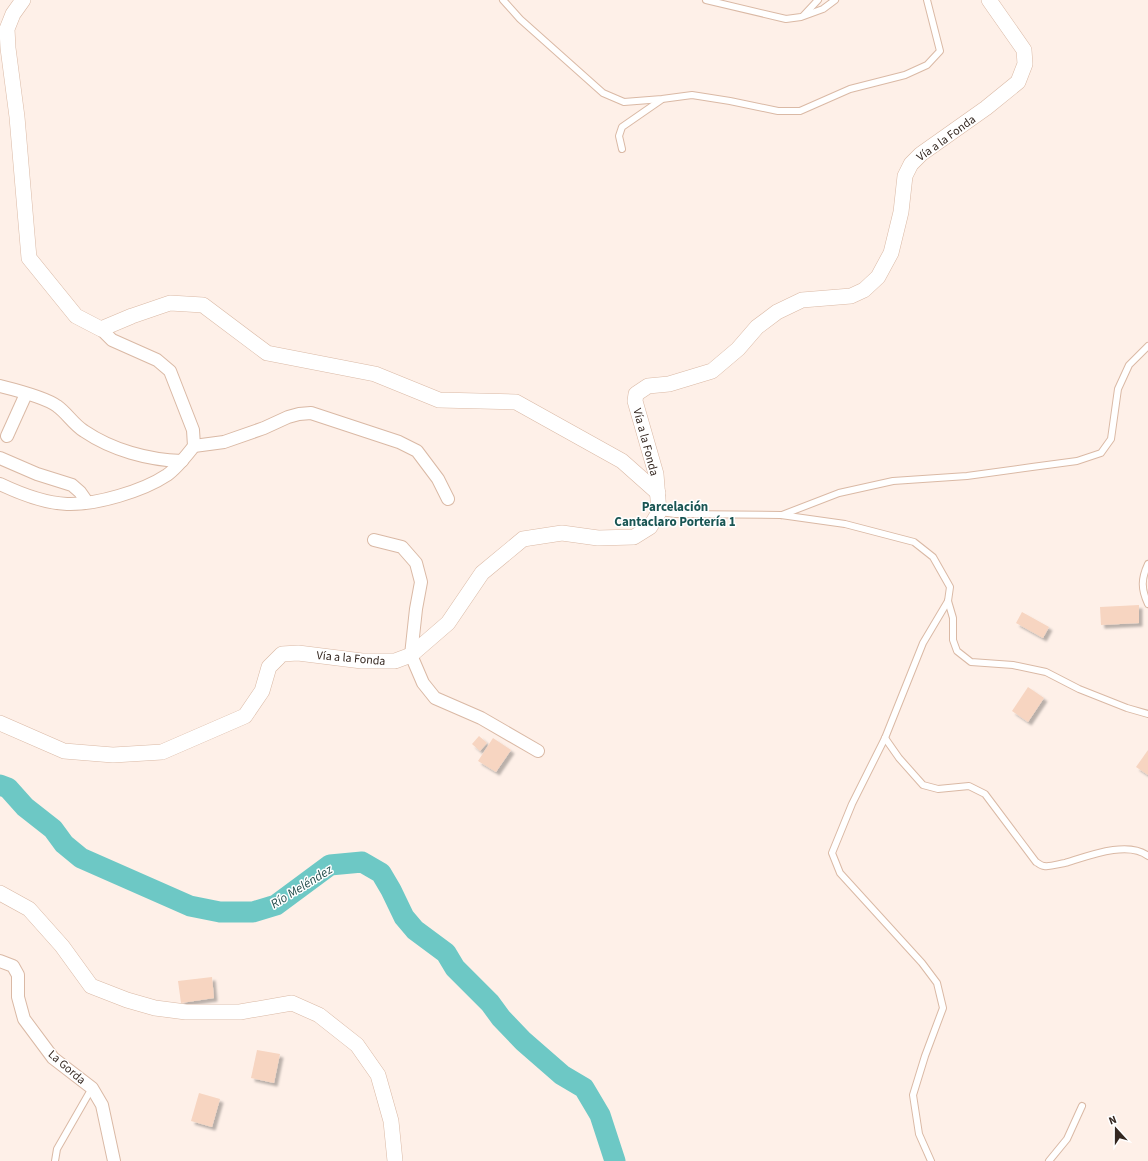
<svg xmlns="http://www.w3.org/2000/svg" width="1148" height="1161" viewBox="0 0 1148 1161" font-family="'Source Sans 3',sans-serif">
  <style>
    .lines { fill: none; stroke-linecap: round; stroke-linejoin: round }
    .river { stroke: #6dc8c5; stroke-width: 21 }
    .building { fill: #f7d5c1; filter: url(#shadow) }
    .service-casing { stroke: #dab9a5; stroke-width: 8 }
    .minor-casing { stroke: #dab9a5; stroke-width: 14 }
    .tertiary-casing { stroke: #dab9a5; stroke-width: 16 }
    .service { stroke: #fff; stroke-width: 6 }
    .minor { stroke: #fff; stroke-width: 12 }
    .tertiary { stroke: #fff; stroke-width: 15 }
    .labels { text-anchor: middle; stroke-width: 3; stroke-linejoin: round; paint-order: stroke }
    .street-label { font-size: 12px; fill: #342720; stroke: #fff }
    .neighbourhood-label { font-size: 13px; font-weight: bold; fill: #195553; stroke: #fff }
    .water-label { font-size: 13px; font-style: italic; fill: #26504f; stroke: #fff }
  </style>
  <defs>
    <filter id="shadow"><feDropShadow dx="3.5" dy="3.5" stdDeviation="1" flood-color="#0004"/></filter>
  </defs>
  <rect width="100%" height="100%" fill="#fef0e8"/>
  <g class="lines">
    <polyline class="river" points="0,785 8,788 25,807 53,829 64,844 81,858 190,906 220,912 253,912 276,905 330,865 362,862 381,873 391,890 404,917 415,930 446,953 455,968 490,1003 501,1018 523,1041 562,1075 584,1088 600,1115 615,1161"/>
  </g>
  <g class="building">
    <polygon points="1139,605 1139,623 1101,625 1100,607"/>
    <polygon points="1022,612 1049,627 1043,638 1016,623"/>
    <polygon points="1028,687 1044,698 1028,722 1012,711"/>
    <polygon points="479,736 487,743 480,751 472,744"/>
    <polygon points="493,738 511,750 496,772 478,761"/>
    <polygon points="1148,750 1148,775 1136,767"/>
    <polygon points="212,977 214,998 181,1003 178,981"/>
    <polygon points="257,1050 280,1054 274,1083 251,1078"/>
    <polygon points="199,1093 220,1099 212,1127 191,1121"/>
  </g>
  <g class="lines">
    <g class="service-casing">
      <g id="service">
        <polyline points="503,0 520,19 603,93 624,102 662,99 692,95 730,101 778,111 800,111 850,89 905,75 927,65 940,51 927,0"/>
        <polyline points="706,0 786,19 801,17 823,9 835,0"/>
        <polyline points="804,15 818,0"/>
        <polyline points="622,149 619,136 622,127 661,100"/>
        <polyline points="660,512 675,514 781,515 845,524 914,542 933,557 950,587 948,601 923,643 885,738 852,804 832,853 840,873 922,963 937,983 943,1008 925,1056 913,1095 919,1134 931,1161"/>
        <polyline points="782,515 839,493 893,481 967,476 1032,467 1077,461 1101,453 1111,439 1118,389 1129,365 1148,346"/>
        <path d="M1148 564C1141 579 1141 589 1148 604"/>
        <polyline points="948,601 953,618 953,640 957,651 971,662 1013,665 1046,672 1079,689 1127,708 1148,714"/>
        <path d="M885 738 899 758 923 785 938 789 969 786 985 794 1036 862C1038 863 1041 866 1044 866 1051 867 1058 864 1065 863 1088 856 1128 840 1148 856"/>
        <polyline points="55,1161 57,1149 92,1088"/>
        <polyline points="1049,1161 1067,1139 1082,1106"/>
      </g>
    </g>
    <g class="minor-casing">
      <g id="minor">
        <path d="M0 386C16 390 45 397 57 406 67 413 73 424 84 431 112 450 148 460 182 461"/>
        <polyline points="7,436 26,394"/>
        <polyline points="194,446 224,442 264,428 288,417 299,414 311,413 399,442 417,451 438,479 448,499"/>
        <polyline points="0,458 37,474 72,485 80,492 87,502"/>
        <path d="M0 484C21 494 44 503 67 504 96 505 143 491 167 475 177 468 186 456 194 446L193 430 170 371 157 360 112 340 101 329"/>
        <polyline points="374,540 402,547 416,563 421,582 416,609 411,655 423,683 435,698 481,718 538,751"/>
        <polyline points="0,961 13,966 18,975 18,997 24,1019 53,1058 92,1088 102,1105 114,1161"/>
      </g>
    </g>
    <g class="tertiary-casing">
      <g id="tertiary">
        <polyline points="23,0 13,14 7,29 8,48 17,117 29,258 76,316 101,329 132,316 170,303 203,305 267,353 375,374 439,400 516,402 622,461 658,493"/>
        <polyline points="0,723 64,751 113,755 162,752 245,716 262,691 269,667 282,654 298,653 362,661 395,661 411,655 448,623 482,573 523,539 562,533 598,538 634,537 650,527 659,512 656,474 635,401 636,394 648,386 669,384 712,371 738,349 757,327 777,312 802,300 851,296 864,290 878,277 891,253 901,212 905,176 911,164 921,154 986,108 1018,82 1025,64 1024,50 989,0"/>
        <polyline points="0,893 29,909 62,946 91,986 127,1000 155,1008 186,1012 240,1012 292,1003 319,1015 357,1045 378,1075 391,1121 395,1161"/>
      </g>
    </g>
    <use href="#service" class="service"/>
    <use href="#minor" class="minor"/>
    <use href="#tertiary" class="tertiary"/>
  </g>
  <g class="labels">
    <g class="street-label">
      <text transform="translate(946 138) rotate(-36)" y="4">Vía a la Fonda</text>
      <text transform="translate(646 442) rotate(75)" y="4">Vía a la Fonda</text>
      <text transform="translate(351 658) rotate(5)" y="4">Vía a la Fonda</text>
      <text transform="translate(67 1067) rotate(41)" y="4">La Gorda</text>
    </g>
    <g class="neighbourhood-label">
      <text x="675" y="511">Parcelación<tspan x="675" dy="15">Cantaclaro Portería 1</tspan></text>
    </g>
    <g class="water-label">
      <text transform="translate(301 886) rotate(-32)" y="5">Río Meléndez</text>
    </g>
  </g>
  <g transform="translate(1116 1129) rotate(339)" stroke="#ffffff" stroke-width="3" paint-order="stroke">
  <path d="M0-3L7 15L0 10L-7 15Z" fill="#342720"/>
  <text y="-6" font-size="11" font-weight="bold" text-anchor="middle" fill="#342720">N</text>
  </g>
</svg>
